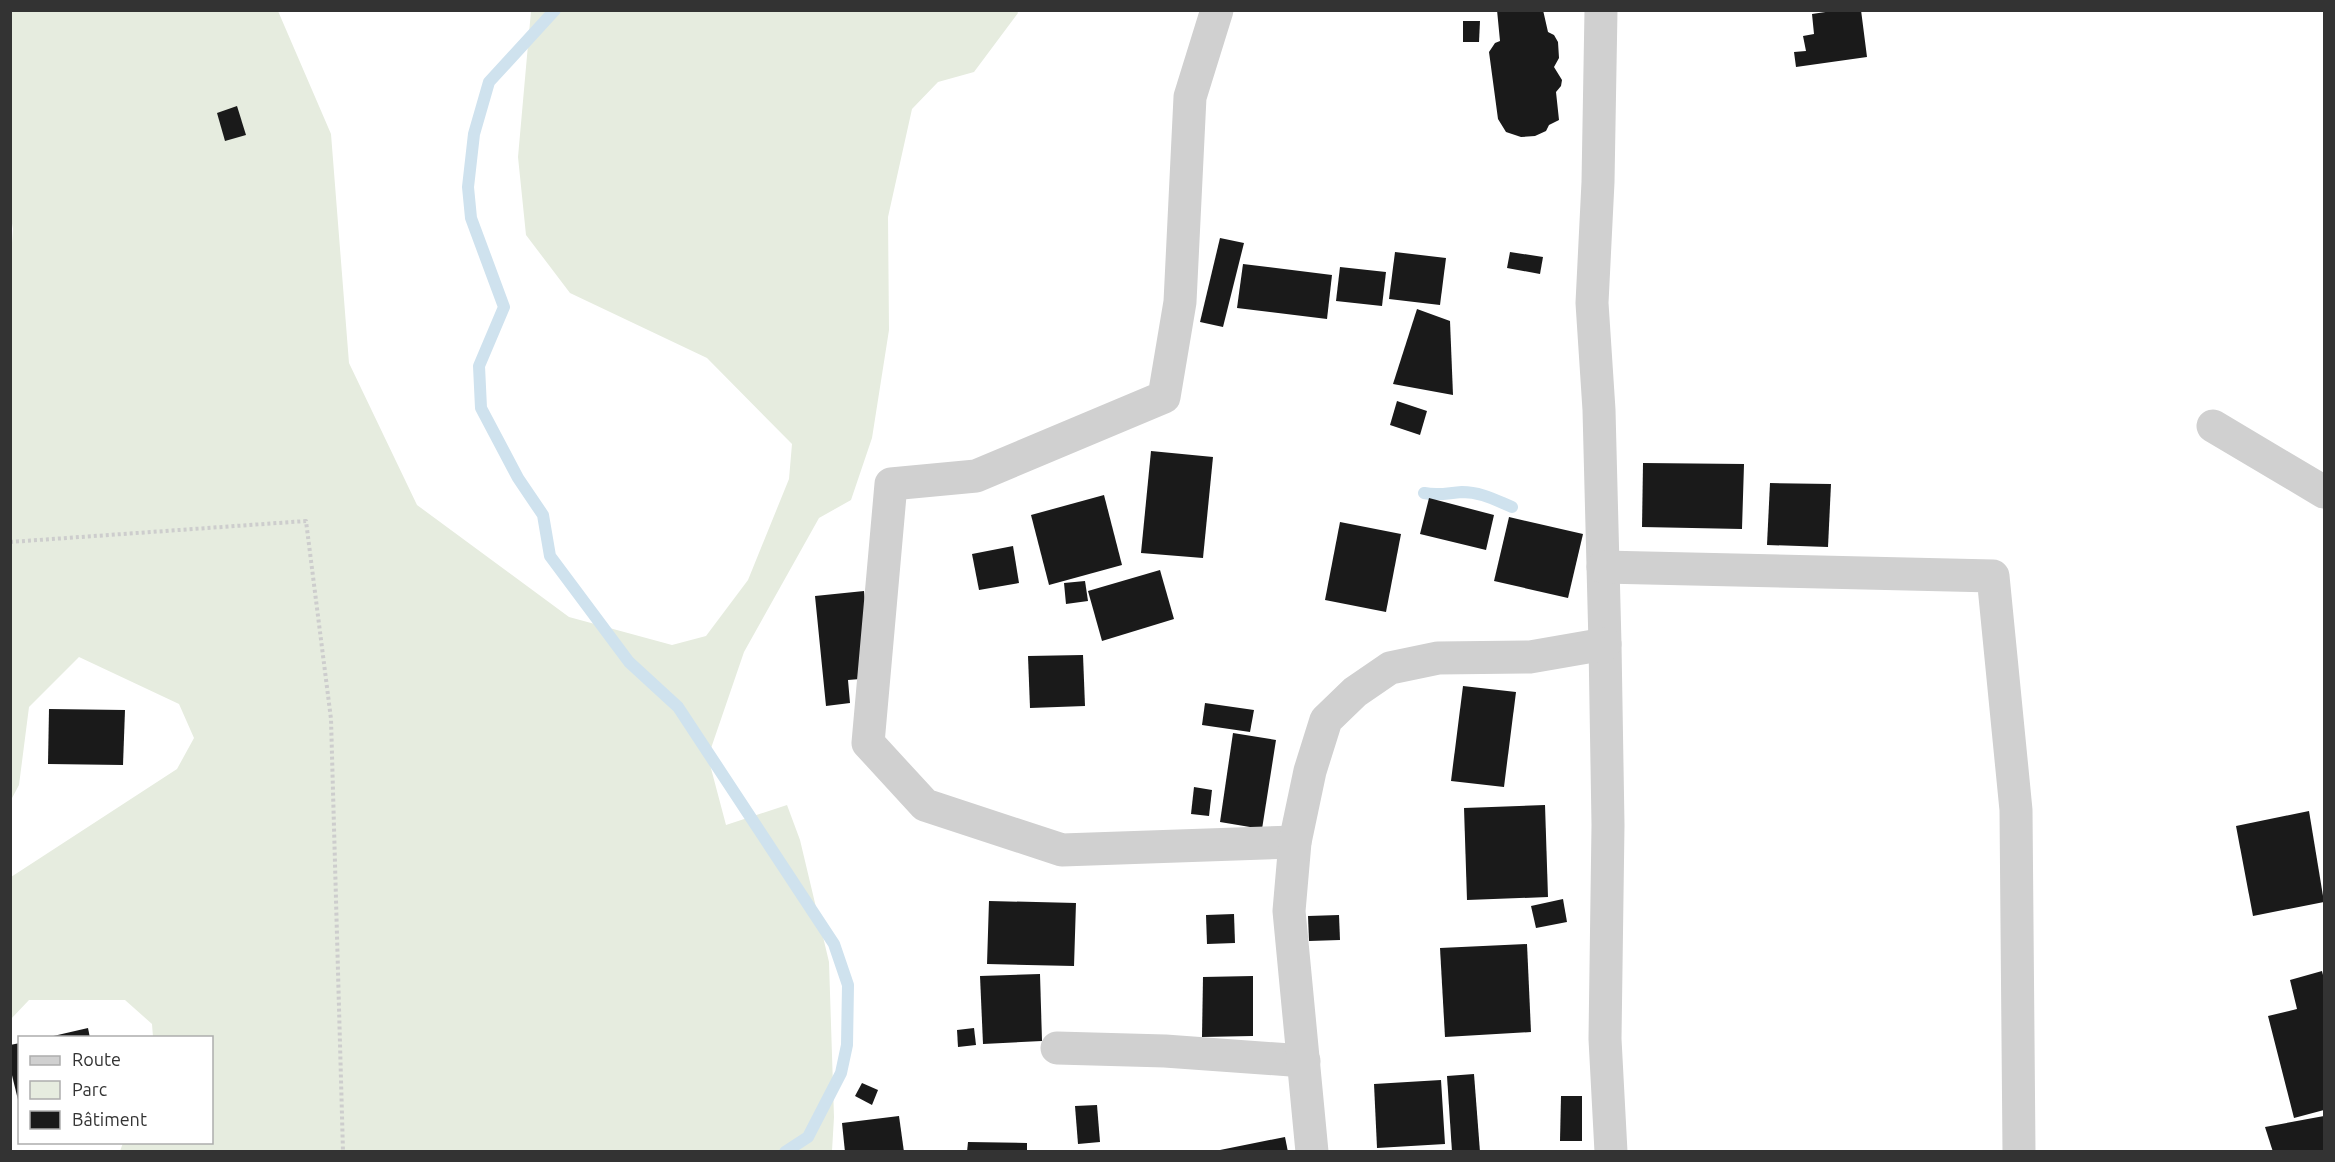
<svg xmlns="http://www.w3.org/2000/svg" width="2335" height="1162" viewBox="0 0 2335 1162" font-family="Ubuntu,sans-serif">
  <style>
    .green { fill: #e6ecdf }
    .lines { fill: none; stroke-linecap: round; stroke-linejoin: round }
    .stream { stroke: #cfe2ee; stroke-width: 12 }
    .building { fill: #1a1a1a }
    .path { stroke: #cdcdcd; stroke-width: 4; stroke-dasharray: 3 3; stroke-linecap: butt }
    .street { stroke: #d0d0d0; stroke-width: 33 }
  </style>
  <rect width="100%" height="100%" fill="#fff"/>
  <polygon class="green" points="11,11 278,11 331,134 349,363 417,505 569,617 672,645 706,636 748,580 789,479 792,444 707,358 570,293 526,235 518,157 531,11 1017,11 1018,13 974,72 938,82 912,109 888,217 889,330 872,438 851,500 819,518 744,652 708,757 726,825 787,805 800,840 829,962 834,1117 832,1151 120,1151 123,1143 212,1142 212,1038 153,1037 152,1024 125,1000 29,1000 11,1019 11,877 177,769 194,738 179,704 79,657 29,707 19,785 11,800 10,271 13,229 10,212"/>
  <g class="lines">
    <g class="stream">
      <polyline points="555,10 489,82 474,134 468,187 471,218 504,307 479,366 481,408 518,478 543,515 550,556 629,662 678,707 834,944 848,985 847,1045 841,1073 808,1137 785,1152"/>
      <path d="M1424 493C1439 496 1447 493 1462 492 1481 492 1495 500 1512 507"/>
    </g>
  </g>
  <g class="building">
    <polygon points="1497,10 1543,10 1548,32 1554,35 1558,42 1559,58 1554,67 1562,80 1561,86 1556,92 1559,120 1549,125 1546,131 1535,136 1521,137 1506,132 1498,119 1489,52 1495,43 1500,41"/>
    <polygon points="1839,10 1861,10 1867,57 1796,67 1794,52 1806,51 1803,36 1814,34 1812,14"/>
    <polygon points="1463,21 1480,21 1479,42 1463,42"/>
    <polygon points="237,106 246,135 225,141 217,113"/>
    <polygon points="1220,238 1244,243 1223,327 1200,322"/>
    <polygon points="1395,252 1446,258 1440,305 1389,299"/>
    <polygon points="1510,252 1543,257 1540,274 1507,268"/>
    <polygon points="1243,264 1332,275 1327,319 1237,308"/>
    <polygon points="1340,267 1386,272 1382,306 1336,301"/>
    <polygon points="1417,309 1450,321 1453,395 1393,384"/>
    <polygon points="1397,401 1427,411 1420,435 1390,425"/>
    <polygon points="1151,451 1213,457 1203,558 1141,553"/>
    <polygon points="1643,463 1744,464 1742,529 1642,527"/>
    <polygon points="1770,483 1831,484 1828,547 1767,545"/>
    <polygon points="1104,495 1122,565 1049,585 1031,515"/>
    <polygon points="1429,498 1494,515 1486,550 1420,534"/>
    <polygon points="1509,517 1583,534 1568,598 1494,581"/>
    <polygon points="1340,522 1401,534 1386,612 1325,600"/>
    <polygon points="1013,546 1019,583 979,590 972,554"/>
    <polygon points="1160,570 1174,619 1102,641 1088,591"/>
    <polygon points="1085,581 1088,601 1066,604 1064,583"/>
    <polygon points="864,591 872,678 848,680 850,703 826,706 815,596"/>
    <polygon points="1083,655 1085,706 1030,708 1028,656"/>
    <polygon points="1463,686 1516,692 1504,787 1451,781"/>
    <polygon points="1205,703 1254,710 1250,732 1202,725"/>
    <polygon points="49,709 125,710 123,765 48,764"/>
    <polygon points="1233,733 1276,740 1262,829 1220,822"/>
    <polygon points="1194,787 1212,790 1209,816 1191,814"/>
    <polygon points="1545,805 1548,897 1467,900 1464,808"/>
    <polygon points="2309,811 2324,902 2253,916 2236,826"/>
    <polygon points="1563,899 1567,922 1536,928 1531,906"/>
    <polygon points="989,901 1076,903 1074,966 987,964"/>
    <polygon points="1234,914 1235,943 1207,944 1206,915"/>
    <polygon points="1339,915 1340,940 1309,941 1308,916"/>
    <polygon points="1527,944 1531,1032 1445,1037 1440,948"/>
    <polygon points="2322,971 2324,979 2324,1110 2294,1118 2268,1016 2297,1009 2290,980"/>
    <polygon points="1040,974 1042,1041 983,1044 980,976"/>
    <polygon points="1253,976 1253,1036 1202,1037 1203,977"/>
    <polygon points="88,1028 90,1038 50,1038 49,1037"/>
    <polygon points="974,1028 976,1045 958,1047 957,1030"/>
    <polygon points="20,1043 20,1104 19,1104 10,1067 10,1045"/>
    <polygon points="1474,1074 1480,1152 1452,1152 1447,1076"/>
    <polygon points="1441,1080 1445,1144 1377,1148 1374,1084"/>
    <polygon points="862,1083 878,1090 872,1105 855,1096"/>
    <polygon points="1561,1096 1582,1096 1582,1141 1560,1141"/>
    <polygon points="1097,1105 1100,1142 1078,1144 1075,1106"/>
    <polygon points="899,1116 904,1152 845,1152 842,1123"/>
    <polygon points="2324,1116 2324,1152 2273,1152 2265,1127"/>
    <polygon points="1285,1137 1288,1152 1220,1152 1220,1150"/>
    <polygon points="968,1142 1027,1143 1027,1152 967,1152"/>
  </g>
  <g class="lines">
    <polyline class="path" points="10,542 306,521 331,719 343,1152"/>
    <g class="street">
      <polyline points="1217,10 1190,97 1180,302 1164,397 976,476 891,484 868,743 925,805 1062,850 1295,842"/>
      <polyline points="1601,10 1598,182 1592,303 1599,410 1605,644 1608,825 1605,1039 1611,1152"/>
      <polyline points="2213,426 2324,492"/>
      <polyline points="1603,567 1993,576 2016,810 2019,1152"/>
      <polyline points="1057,1048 1165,1051 1304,1061"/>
      <polyline points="1312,1152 1289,911 1295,842 1310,771 1326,720 1355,692 1390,668 1438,658 1530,657 1605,644"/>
    </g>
  </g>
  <rect width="2335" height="1162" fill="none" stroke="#333333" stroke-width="24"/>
  <rect x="18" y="1036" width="195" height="108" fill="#ffffff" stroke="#adadad" stroke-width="1.5"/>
  <rect x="30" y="1056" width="30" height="9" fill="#d0d0d0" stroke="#adadad" stroke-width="1.5"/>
  <text x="72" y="1066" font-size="18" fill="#333333">Route</text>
  <rect x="30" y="1081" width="30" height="18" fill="#e6ecdf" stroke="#adadad" stroke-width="1.5"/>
  <text x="72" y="1096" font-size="18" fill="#333333">Parc</text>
  <rect x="30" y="1111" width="30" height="18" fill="#1a1a1a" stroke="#adadad" stroke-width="1.5"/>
  <text x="72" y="1126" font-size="18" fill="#333333">Bâtiment</text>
</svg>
